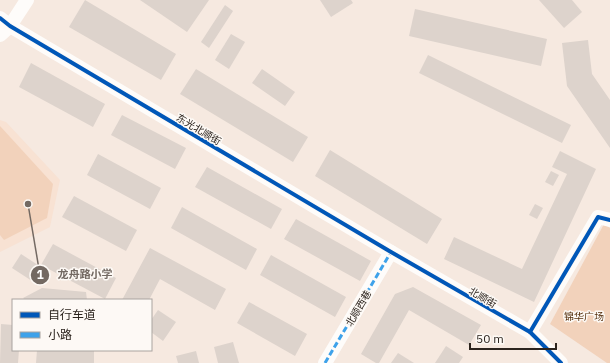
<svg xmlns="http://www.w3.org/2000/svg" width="610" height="363" viewBox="0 0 610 363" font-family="'IBM Plex Sans','Noto Sans SC',sans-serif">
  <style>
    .built { fill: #f8e2d3 }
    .green { fill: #f2d2bb }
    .building { fill: #ddd3cc }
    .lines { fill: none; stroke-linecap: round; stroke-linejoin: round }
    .street { stroke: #fefcfa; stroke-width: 14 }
    .quiet { stroke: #3ea2ea; stroke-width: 3; stroke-dasharray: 6 3; stroke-linecap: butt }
    .cycleway-casing { stroke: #fdf9f5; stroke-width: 6 }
    .cycleway { stroke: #0057b8; stroke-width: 4 }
    .labels { text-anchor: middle; stroke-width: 3; stroke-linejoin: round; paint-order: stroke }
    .street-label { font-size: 10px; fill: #2c241e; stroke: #fdf9f5 }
    .park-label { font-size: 10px; fill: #55300e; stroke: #fdf9f5 }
    .leader { fill: none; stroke: #736962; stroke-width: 1.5 }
    .callout-dot { fill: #736962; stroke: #fdf9f5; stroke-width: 1.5 }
    .mark-label { font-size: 12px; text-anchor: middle; font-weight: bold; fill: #fff }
    .callout-label { font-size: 11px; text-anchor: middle; font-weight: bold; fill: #736962; stroke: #fdf9f5; stroke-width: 3; stroke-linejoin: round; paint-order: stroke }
  </style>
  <rect width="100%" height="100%" fill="#f6e9e0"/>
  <polygon class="built" points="0,120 6,122 60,180 50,227 0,252"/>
  <g class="green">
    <polygon points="0,126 53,184 47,218 4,240 0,235"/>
    <polygon points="604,224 610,228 610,363 607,363 550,324"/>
  </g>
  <g class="building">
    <polygon points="85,0 176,54 161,80 69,27"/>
    <polygon points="140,0 209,0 187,32"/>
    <polygon points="320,0 351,0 353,3 331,17"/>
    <polygon points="539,0 572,0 582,12 564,28"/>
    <polygon points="225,5 233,11 209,48 201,42"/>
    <polygon points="415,9 547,39 541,66 409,36"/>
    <polygon points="231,34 245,42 229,69 215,60"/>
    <polygon points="588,40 592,74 610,100 610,148 567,86 562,43"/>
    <polygon points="428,55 571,125 562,143 419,73"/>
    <polygon points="31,63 105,104 93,127 19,87"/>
    <polygon points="196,69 308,137 293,162 180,94"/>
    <polygon points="262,69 295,92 285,106 252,83"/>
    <polygon points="122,115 186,148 175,169 111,135"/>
    <polygon points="330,150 442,219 427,244 315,176"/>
    <polygon points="560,151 596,169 534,302 444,259 454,237 522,269 567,174 552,167"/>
    <polygon points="98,154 161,188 150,209 87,175"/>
    <polygon points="207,167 282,209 271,229 195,187"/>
    <polygon points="551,171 559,175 553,186 545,182"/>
    <polygon points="74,196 137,230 126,251 62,217"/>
    <polygon points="535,204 543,208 537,219 529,215"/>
    <polygon points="182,207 257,249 246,270 171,228"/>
    <polygon points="296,219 371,261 360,281 284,239"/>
    <polygon points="53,244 116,278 105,299 41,265"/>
    <polygon points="150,248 226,289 215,310 160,279 149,300 122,300"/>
    <polygon points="21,254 41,267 32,281 12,268"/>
    <polygon points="271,255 346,297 335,317 260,275"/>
    <polygon points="413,287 481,325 469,345 409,310 379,363 376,363 361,354 395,294"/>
    <polygon points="42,288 86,292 87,300 25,300 23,298"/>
    <polygon points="249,302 307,334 295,356 237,323"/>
    <polygon points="158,310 176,322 163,341 151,332 151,320"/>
    <polygon points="1,324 13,325 13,350 19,350 18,363 0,363"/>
    <polygon points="233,342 239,363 218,363 214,347"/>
    <polygon points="446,346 463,357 459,363 435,363"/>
    <polygon points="37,350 94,350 94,363 36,363"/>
    <polygon points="196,351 199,363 178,363 176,356"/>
    <polygon points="398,353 414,363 391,363"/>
  </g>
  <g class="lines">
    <g class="street">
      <polyline points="0,18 10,26 391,252 530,332 561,363"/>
      <polyline points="0,35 10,26 27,0"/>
      <polyline points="530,332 598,217 610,220"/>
      <polyline points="325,363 391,252"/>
    </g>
    <polyline class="quiet" points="325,363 391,252"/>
    <g class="cycleway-casing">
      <g id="cycleway">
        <polyline points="0,18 10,26 391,252 530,332 561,363"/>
        <polyline points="530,332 598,217 610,220"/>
      </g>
    </g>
    <use href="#cycleway" class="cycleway"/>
  </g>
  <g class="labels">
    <g class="street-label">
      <text transform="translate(199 129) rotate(31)" y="4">东光北顺街</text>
      <text transform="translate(483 297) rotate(30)" y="4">北顺街</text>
      <text transform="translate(358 308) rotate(-59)" y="4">北顺西巷</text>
    </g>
    <g class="park-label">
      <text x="584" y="320">锦华广场</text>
    </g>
  </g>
  <path class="leader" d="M28 204L40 275"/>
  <g class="callout-dot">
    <circle cx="28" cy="204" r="4"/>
    <circle cx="40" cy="275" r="10"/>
  </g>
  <g class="mark-label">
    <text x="40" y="279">1</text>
  </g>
  <g class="callout-label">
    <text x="85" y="278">龙舟路小学</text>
  </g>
  <rect x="12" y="299" width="140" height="52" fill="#fdf9f5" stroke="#a9a49f"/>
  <rect x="20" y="312" width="20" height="6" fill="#0057b8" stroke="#a9a49f"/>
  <text x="48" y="319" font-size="12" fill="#2c241e">自行车道</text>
  <rect x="20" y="332" width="20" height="6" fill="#3ea2ea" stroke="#a9a49f"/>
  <text x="48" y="339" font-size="12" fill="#2c241e">小路</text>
  <path d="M470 343v6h86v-6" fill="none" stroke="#2c241e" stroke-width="2"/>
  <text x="476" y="343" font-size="12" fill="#2c241e" stroke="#fdf9f5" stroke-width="3" paint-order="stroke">50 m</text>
</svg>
